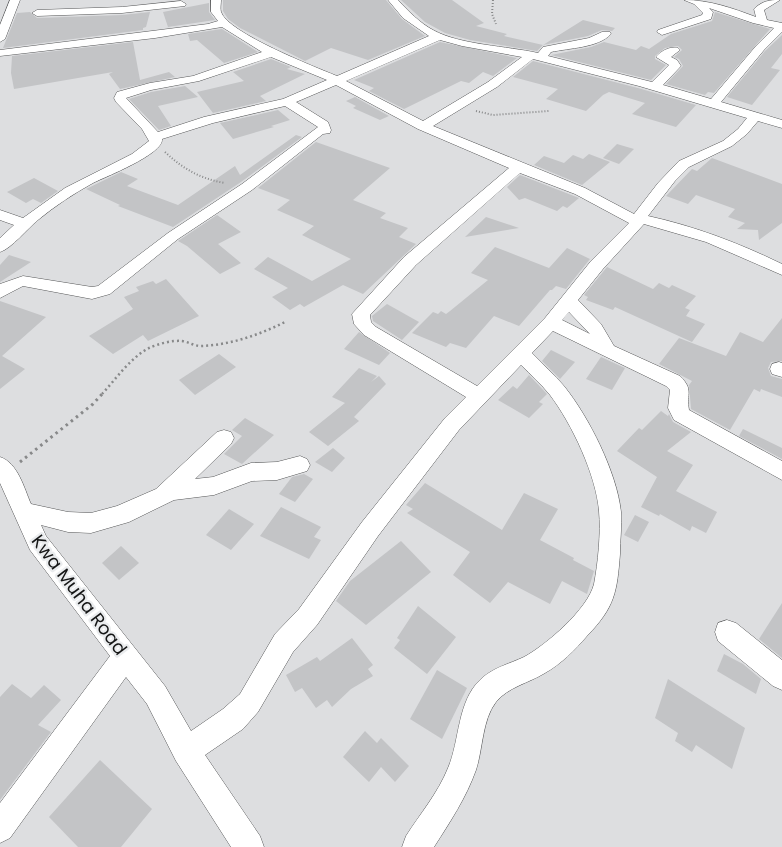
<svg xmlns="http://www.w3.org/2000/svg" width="782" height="847" viewBox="0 0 782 847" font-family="Poppins,sans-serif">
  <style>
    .building { fill: #c3c4c6 }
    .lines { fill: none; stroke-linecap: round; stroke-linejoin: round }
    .street-casing { stroke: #565758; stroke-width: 1 }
    .path-far2 { stroke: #88898a; stroke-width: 2; stroke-dasharray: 1 2; stroke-linecap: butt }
    .path-far1 { stroke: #88898a; stroke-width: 2.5; stroke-dasharray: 2 3; stroke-linecap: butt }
    .path { stroke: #88898a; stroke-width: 3; stroke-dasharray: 2.5 4; stroke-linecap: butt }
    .street { fill: #fff; fill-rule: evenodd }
    .labels { text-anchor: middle; stroke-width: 4.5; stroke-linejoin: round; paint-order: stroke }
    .street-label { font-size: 18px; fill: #151616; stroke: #eaecee }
  </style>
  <rect width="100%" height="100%" fill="#dddee0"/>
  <g class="building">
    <polygon points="223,0 386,0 402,19 425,36 368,60 331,48 305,61 240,28 228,19 223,11"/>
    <polygon points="401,0 452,0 484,23 476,26 507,34 504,36 543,45 537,51 470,40 445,33 425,22"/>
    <polygon points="209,3 209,12 215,20 168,27 163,12"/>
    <polygon points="30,12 37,18 122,15 150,12 146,27 143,28 143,30 3,48 17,13"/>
    <polygon points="715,12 770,29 714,93 708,92 705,95 666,84 683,66 679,59 674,57 682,50 678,46 665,48 655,56 655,59 666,65 651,80 551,55 591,47 604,42 636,50 641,46 649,49 671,34 712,21"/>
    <polygon points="583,20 615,28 612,31 602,30 588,36 543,45"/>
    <polygon points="222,29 258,52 224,63 197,40 190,41 188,34"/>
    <polygon points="782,35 782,54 771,68 780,70 752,105 727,97 765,51"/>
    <polygon points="133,42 140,80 169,72 175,77 120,89 109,74 113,72 14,89 11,73 12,56"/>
    <polygon points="440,42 517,58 493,76 483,72 469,83 461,81 404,109 369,91 374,88 354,80"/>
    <polygon points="271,59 291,67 287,69 305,74 260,96 266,101 213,113 197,92 244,81 233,72"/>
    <polygon points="533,61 638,88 696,105 676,127 632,114 645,103 609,92 603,95 586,111 546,99 558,89 513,77"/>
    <polygon points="185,86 198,97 158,106 171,126 159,130 129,99 151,92"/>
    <polygon points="355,97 389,116 380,120 353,108 356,106 346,101"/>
    <polygon points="278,110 290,120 271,126 274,127 233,139 220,123"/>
    <polygon points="296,135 302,137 241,182 173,227 118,206 120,205 86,189 121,172 138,179 127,186 178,205 235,166 240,175"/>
    <polygon points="316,142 390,168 353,200 386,213 380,218 408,228 399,237 416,244 363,294 343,285 304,307 300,304 290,310 272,297 288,288 254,269 268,257 312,281 351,259 302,235 314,226 277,210 290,200 258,188"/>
    <polygon points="617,144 634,149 619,164 603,158"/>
    <polygon points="589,154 610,162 582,185 534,165 544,156 564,163 573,155 583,159"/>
    <polygon points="712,158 782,184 782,223 759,240 758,230 737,229 745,223 728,217 735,209 696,195 688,204 666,196 692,169 697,171"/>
    <polygon points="520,175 574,196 579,198 567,208 563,206 557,211 525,198 519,200 507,187"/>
    <polygon points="34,178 58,191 41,203 33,199 26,203 7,192"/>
    <polygon points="217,215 241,232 218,244 241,263 220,274 187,246 178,241"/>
    <polygon points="486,217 519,228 465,237"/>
    <polygon points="495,247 549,268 567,248 590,259 566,289 556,286 552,290 550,290 519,326 494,316 466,348 450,343 446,347 412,333 433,312 438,314 441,311 446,314 450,311 488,280 471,273"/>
    <polygon points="9,255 31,262 0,282 0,265"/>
    <polygon points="607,267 653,289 659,283 669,288 672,285 696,296 685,308 690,310 686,316 705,324 692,342 615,307 613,310 586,300 588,297 584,295"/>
    <polygon points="166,279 199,316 148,341 143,335 113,354 89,336 133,309 124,297 139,291 136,287 153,281 156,284"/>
    <polygon points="0,301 46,317 2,356 25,369 0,389"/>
    <polygon points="387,304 419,322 402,340 373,321 372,316"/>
    <polygon points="782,318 782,361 771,362 768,368 771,376 782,379 782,397 761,389 760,392 754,389 730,430 691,409 689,385 692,381 659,364 679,338 726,356 740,332 763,342"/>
    <polygon points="359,332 390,353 379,365 344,349"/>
    <polygon points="551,350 575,362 560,379 542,361"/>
    <polygon points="219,354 236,367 195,395 179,380"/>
    <polygon points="601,357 625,368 612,390 586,379"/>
    <polygon points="359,368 377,376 371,382 379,376 386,384 354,417 359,421 328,446 309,432 345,403 332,397"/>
    <polygon points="529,375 547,394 539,402 543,404 529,418 498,400 513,386 517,389"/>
    <polygon points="661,411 668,416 669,414 673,422 691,432 667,451 693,465 676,491 717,512 706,533 692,526 690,531 660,514 659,516 641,507 657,477 617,451 639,428 642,430"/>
    <polygon points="245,418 274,435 242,464 224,454 242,436 232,430"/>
    <polygon points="743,429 782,448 782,459 739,436"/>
    <polygon points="333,448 345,458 332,472 315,462"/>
    <polygon points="304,474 313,479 295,502 279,494 292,477"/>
    <polygon points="425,483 502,530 524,493 558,509 540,540 574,558 573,560 594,571 587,594 562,581 550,604 508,582 490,603 453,575 470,552 407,513 413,509 406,505"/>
    <polygon points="281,507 321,527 314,537 321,540 309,559 260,536"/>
    <polygon points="229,509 254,524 231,550 206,535"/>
    <polygon points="635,515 649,522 638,542 624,535"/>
    <polygon points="401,541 431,572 366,625 336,601 350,581"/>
    <polygon points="121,546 139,563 119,580 102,563"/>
    <polygon points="782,603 782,658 759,639"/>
    <polygon points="418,606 456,637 427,674 394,648 400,640 397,638"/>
    <polygon points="352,638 373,665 368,669 373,676 351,689 332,707 327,700 316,708 302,688 295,692 286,675 317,657 320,661"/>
    <polygon points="724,654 743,664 761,679 756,694 717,671"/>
    <polygon points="437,670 467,688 442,739 410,719"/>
    <polygon points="668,679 745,728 732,769 696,745 692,752 675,741 678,733 655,718"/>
    <polygon points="12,684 31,698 44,685 61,700 38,725 51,732 0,800 0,697"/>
    <polygon points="365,731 377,743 381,738 409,766 395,782 381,767 369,782 343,757"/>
    <polygon points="100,760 152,809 121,847 78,847 49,817"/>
  </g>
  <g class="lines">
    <g class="street-casing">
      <g id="street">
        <polygon points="10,0 20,0 5,39 0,42 0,25"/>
        <path d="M211 0H221C221 3 220 9 221 12 228 33 315 67 337 76L429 36 403 18 388 0H398C408 11 420 23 433 30 460 45 507 46 538 53L543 47 589 38 602 32H610L611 34C598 48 569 48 551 52L548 56 652 82 669 65 656 57C661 51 670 46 678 48L680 50 671 57 677 60 681 66 663 85 711 99 756 46 774 28 753 23 709 8 713 12 711 19 662 35 657 32 658 30 702 15 703 13 694 4 684 0C710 0 732 8 756 17L754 9C762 1 769 0 780 0L764 10 767 20 782 23V32L764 50 721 102 782 120V128L758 121 747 134 732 146 689 167 675 181 648 216C694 226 739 243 782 264V275L706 242 644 224 603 269 578 300 601 324 614 346 680 376C694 390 686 393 689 410L782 461V480L674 420 668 408 670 390 666 386 553 331 532 353C542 364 554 374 564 386 589 417 617 473 621 512 622 526 620 540 620 554 617 592 615 607 587 636 575 650 561 664 545 673 529 683 508 687 496 702 482 720 483 749 476 770 466 798 450 822 434 847H402L406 836C420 814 438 793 448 768 460 740 457 702 480 680 492 668 509 664 524 657 546 645 588 609 594 584 598 563 601 533 599 511 596 475 572 424 550 395 541 384 531 375 521 365L459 430 378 536 317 625 293 652 258 712 243 729 205 755 260 836 264 847H231L176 761 147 704 126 677 10 838 0 843V803L110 656 30 550 0 483V457C18 463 24 488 31 504L68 512 91 513 117 506 156 489 217 432 224 430 231 432 234 438 231 444 195 479 213 477 251 463 277 462 300 456 307 459 310 465 307 471 277 480 252 481 214 495 174 500 129 522 91 533 68 532 41 525 46 536 165 686 191 731 223 709 240 694 275 634 299 609 362 522 445 418 466 397 364 335 354 324 352 314 404 257 509 168 418 129 336 85 296 102 328 122 331 130 330 133 323 134 252 190 178 239 110 294 92 299 23 286 0 298V284L23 276 92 287 98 286 168 233 242 184 318 127 285 106 213 123 162 139C164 154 105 177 93 183 73 194 55 206 38 220 28 228 11 249 0 252V238L14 225 0 220V210L23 218 65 188 132 154 149 141 142 129 116 102 114 98 117 92 150 83 193 76 262 52 222 27 155 38 0 56V50L208 24 218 21 211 12ZM440 40 462 46 522 57 488 82 423 121 346 81ZM271 57 327 80 283 99 204 117 158 132 126 98 151 90 199 81ZM533 59 639 86 747 118 738 129 723 141 679 161 658 183 634 214 585 188 433 126 497 87ZM520 173 575 194 629 223 591 261 545 318 477 386 376 327 371 322 370 315 416 265ZM569 312 590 334 562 320Z"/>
        <polygon points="181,1 186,4 185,6 122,13 37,16 32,13 37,10 122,7"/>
        <polygon points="779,362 782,363 782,377 772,374 770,369 772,364"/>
        <polygon points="727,620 736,623 782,660 782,690 773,686 718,641 715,632 718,623"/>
      </g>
    </g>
    <g class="path-far2">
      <polyline points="493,0 492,14 496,24"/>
      <polyline points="476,111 493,115 549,111"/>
      <path d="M165 152C183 169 201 179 225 183"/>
    </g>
    <path class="path-far1" d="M102 394C116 379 130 358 149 348 158 344 172 340 182 341 189 342 194 346 201 346 230 345 259 335 285 322"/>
    <polyline class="path" points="20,462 93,404 103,393"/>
    <use href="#street" class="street"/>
  </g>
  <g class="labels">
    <g class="street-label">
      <text transform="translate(79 595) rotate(53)" y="6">Kwa Muha Road</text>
    </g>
  </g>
</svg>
